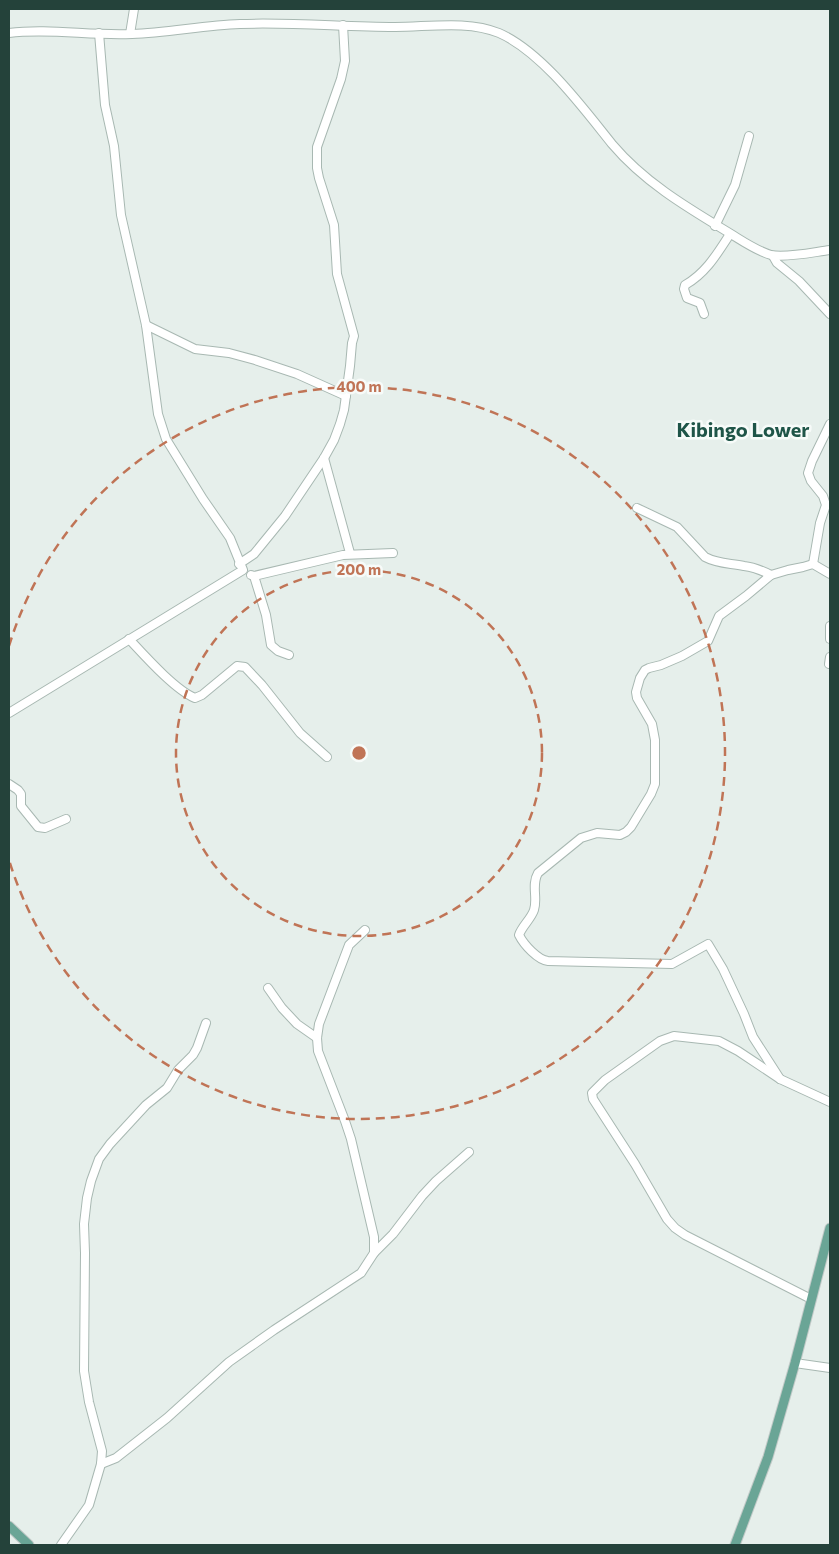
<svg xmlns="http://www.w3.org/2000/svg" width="839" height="1554" viewBox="0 0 839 1554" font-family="Commissioner,sans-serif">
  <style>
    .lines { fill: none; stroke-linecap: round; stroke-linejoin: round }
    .minor-casing { stroke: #a8b8b2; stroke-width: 10 }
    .major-casing { stroke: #c2cac8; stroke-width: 11 }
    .minor { stroke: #fff; stroke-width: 8 }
    .major { stroke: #6aa596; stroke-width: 9 }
    .ring { fill: none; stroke: #c07456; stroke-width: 2.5; stroke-dasharray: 9 6 }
    .labels { text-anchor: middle; stroke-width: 5; stroke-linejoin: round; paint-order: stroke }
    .quarter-label { font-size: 20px; font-weight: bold; fill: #1f5548; stroke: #f7fbf9 }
    .centre { fill: #c07456; stroke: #f7fbf9; stroke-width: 2.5 }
    .ring-label { font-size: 15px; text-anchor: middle; font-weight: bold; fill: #c07456; stroke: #f7fbf9; stroke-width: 5; stroke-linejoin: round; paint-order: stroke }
  </style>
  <rect width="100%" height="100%" fill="#e6efeb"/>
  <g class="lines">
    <g class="minor-casing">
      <g id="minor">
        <path d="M9 33C50 28 90 36 132 34 168 33 204 25 240 24 292 22 344 27 395 27 428 27 468 20 499 33 542 52 583 108 612 144 645 183 688 208 731 234 744 242 757 251 771 255 787 258 814 252 830 250"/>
        <polyline points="130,34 134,9"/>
        <polyline points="715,226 735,185 749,136"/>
        <polyline points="773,256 777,263 799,281 830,314"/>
        <path d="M704 314 700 303 687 298 684 289 685 285C706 273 717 254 730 234"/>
        <polyline points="146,325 195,349 229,353 255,360 297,374 346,396"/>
        <polyline points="324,458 350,553"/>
        <path d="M637 508 677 527 705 557C718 564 730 563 744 566 753 567 763 571 771 575"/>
        <polyline points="239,564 254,554 285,516 324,458 334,440 340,424 344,410 350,366 352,343 354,336 337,274 334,225 319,178 317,168 317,147 341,79 345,61 343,25"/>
        <polyline points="813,564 820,523 826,505 823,496 811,481 808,473 812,461 830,424"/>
        <polyline points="251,575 254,576 266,615 271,645 278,651 289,655"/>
        <polyline points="254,576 343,555 393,553"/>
        <polyline points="830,626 830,639"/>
        <path d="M129 639C144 655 175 690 195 698L202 695 237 666 245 667 262 685 300 733 327 757"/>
        <polyline points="829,664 830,657"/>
        <polyline points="9,713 243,570 230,538 203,499 166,439 158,414 146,325 121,215 114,146 105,105 99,33"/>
        <polyline points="9,784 18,790 21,794 21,806 38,827 45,828 66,819"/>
        <polyline points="268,988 282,1008 297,1024 317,1038"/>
        <path d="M780 1079 753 1037 744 1014 723 969 708 944 672 964 548 961C538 960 524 945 519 935 522 926 531 919 534 910 538 898 531 885 538 873L581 838 597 833 620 835 626 832 631 827 651 794 655 784V740L652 724 637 698 636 692 640 678 645 670 649 668 661 665 682 656 708 641 719 616 746 596 771 575 788 570 803 567 813 564 830 574"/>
        <polyline points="374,1253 393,1234 422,1196 436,1181 469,1152"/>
        <polyline points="811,1299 685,1235 675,1228 667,1219 635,1164 593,1099 592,1093 605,1080 660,1041 674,1036 719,1041 738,1051 780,1079 830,1102"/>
        <polyline points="795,1363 830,1368"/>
        <polyline points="101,1464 116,1458 167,1418 229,1362 274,1330 361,1273 374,1253 374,1237 351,1139 345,1121 318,1051 317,1038 319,1024 349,945 365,930"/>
        <polyline points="61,1545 89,1505 101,1464 102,1451 89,1402 84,1371 85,1253 84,1224 87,1198 91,1181 99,1159 110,1144 146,1105 167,1088 178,1070 193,1055 197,1048 206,1023"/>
      </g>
    </g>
    <g class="major-casing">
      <g id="major">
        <polyline points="9,1526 29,1545"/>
        <polyline points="735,1545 768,1457 795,1363 830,1228"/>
      </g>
    </g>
    <use href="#minor" class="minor"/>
    <use href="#major" class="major"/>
  </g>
  <g class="ring">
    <circle cx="359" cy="753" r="183"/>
    <path d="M9 646A366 366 0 1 1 9 860"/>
  </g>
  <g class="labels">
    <g class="quarter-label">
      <text x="743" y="437">Kibingo Lower</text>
    </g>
  </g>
  <circle cx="359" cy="753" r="8" class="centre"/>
  <g class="ring-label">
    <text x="359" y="392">400 m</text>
    <text x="359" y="575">200 m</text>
  </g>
  <rect width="839" height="1554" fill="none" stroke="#24423a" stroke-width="20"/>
</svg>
